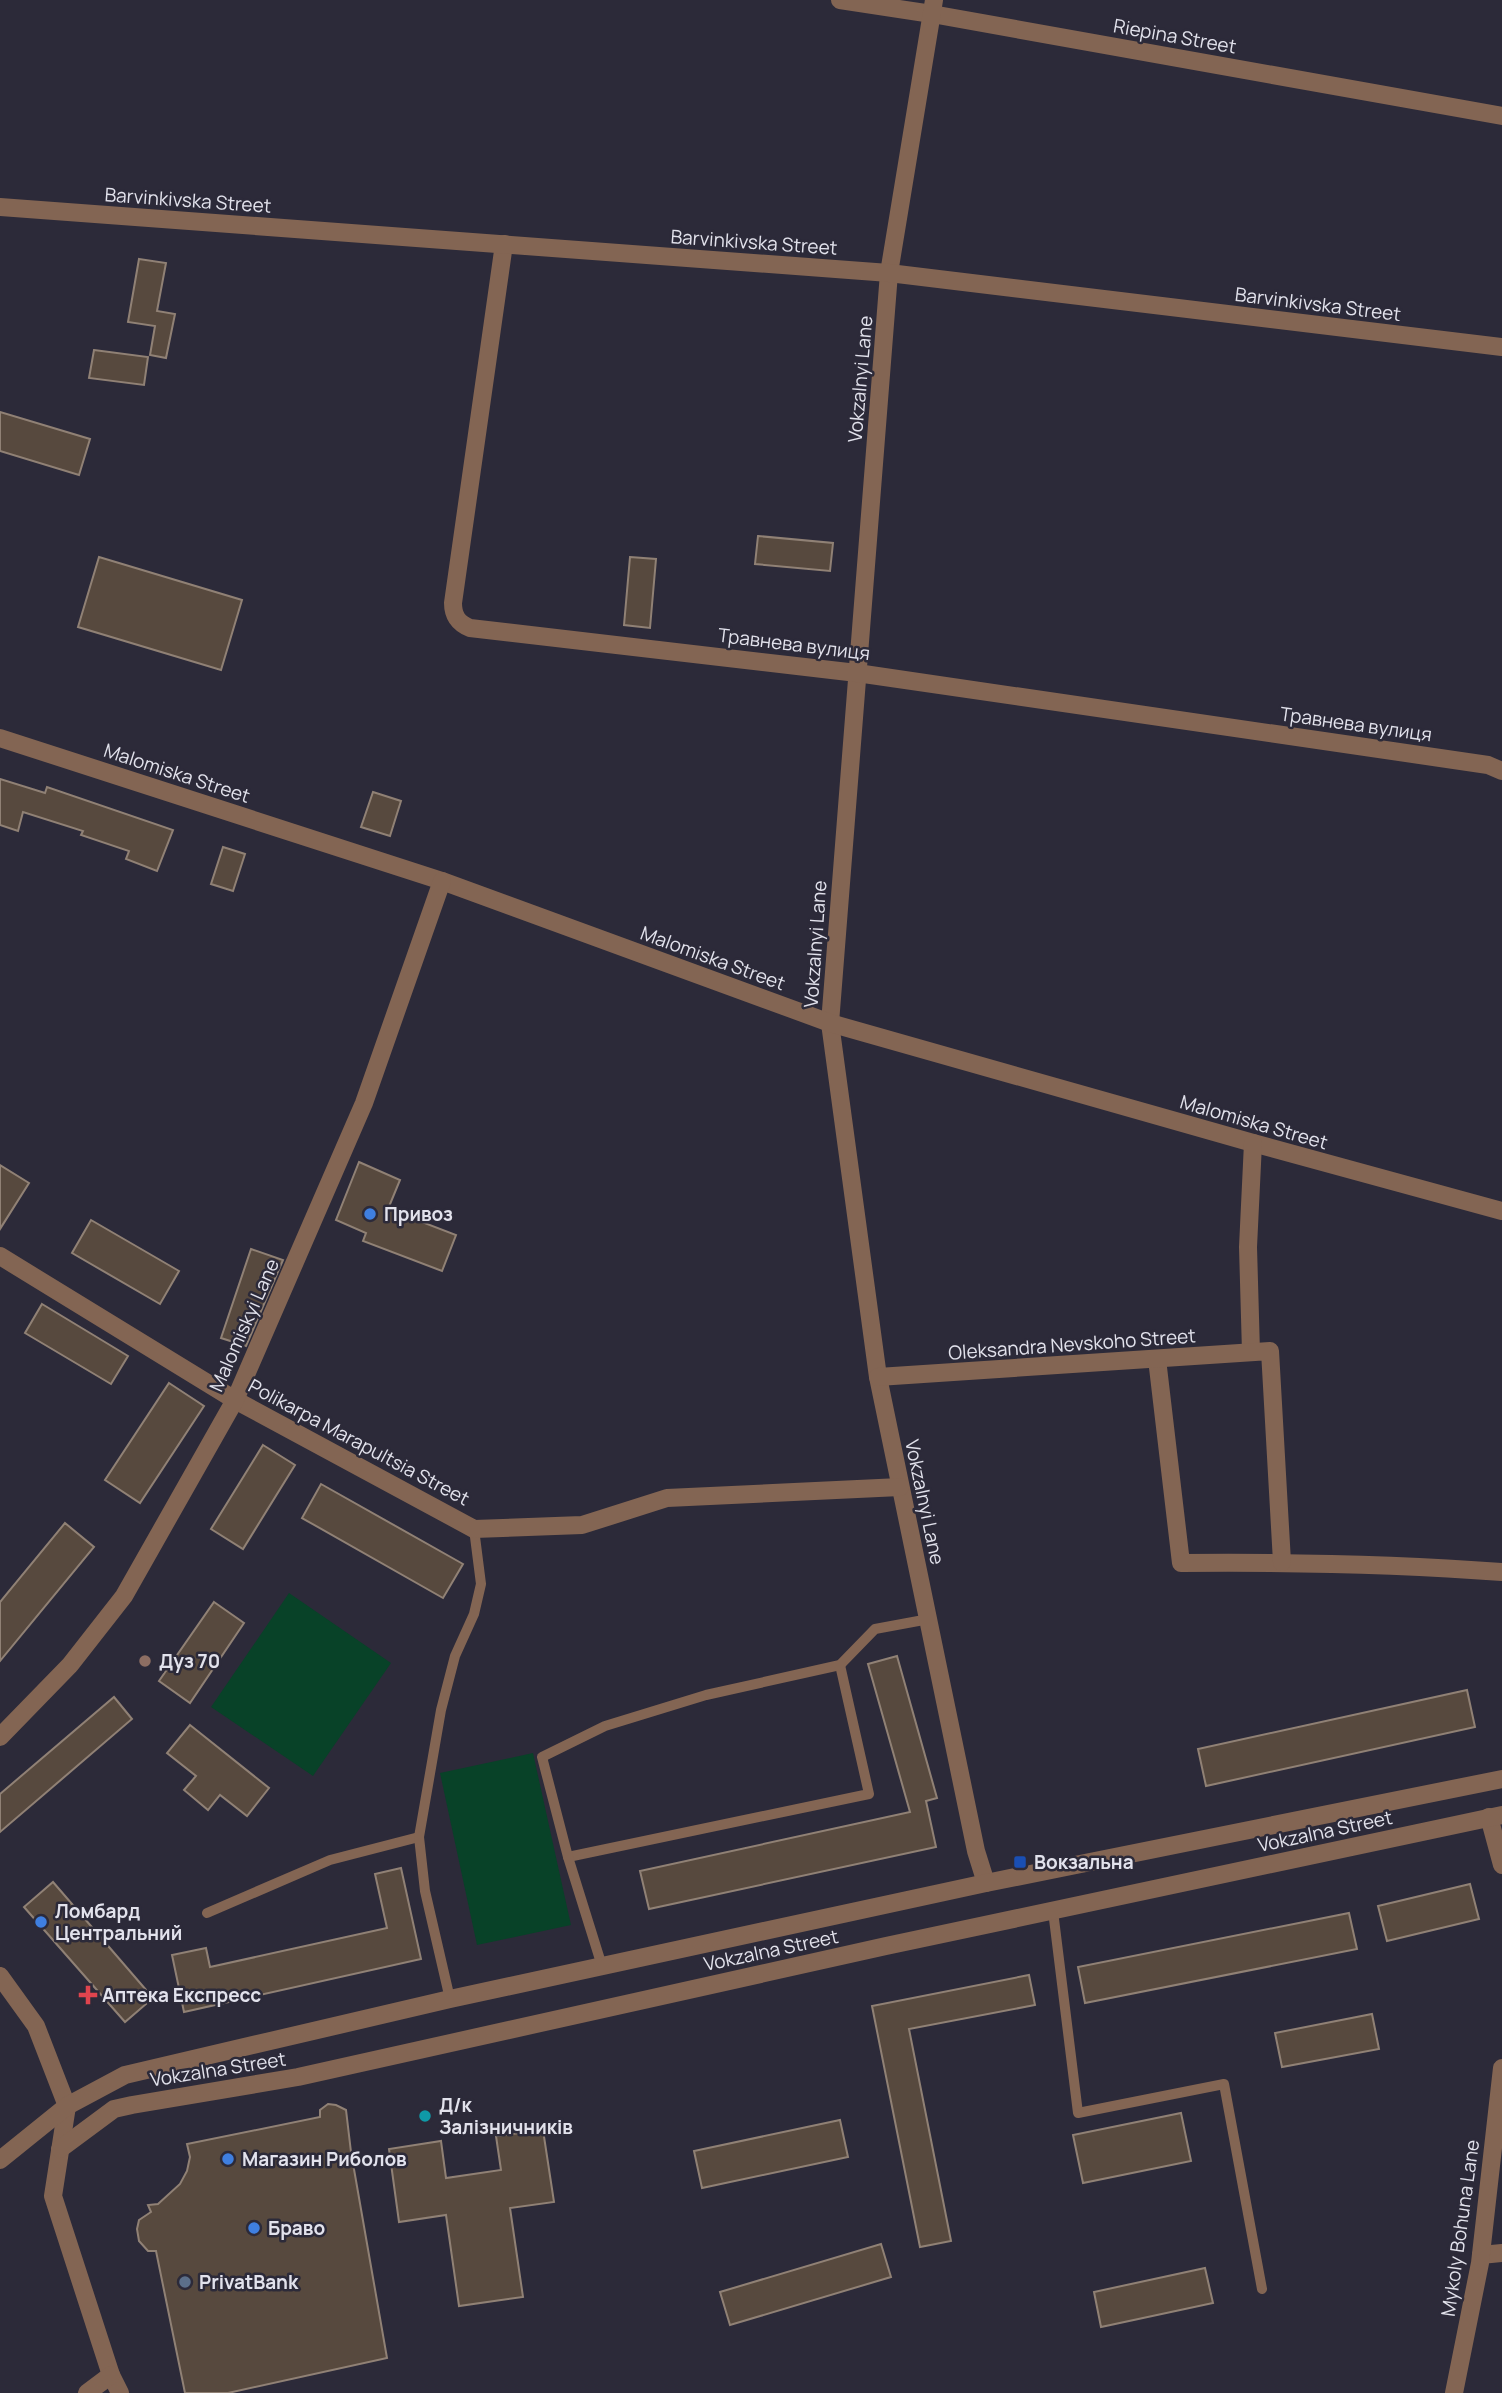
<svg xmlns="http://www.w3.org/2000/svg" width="1502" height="2393" viewBox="0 0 1502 2393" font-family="Manrope,sans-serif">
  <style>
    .green { fill: #084228 }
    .building { fill: #57493e; stroke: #908175; stroke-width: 2 }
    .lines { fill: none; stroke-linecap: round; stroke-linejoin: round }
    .service { stroke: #836553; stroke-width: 10 }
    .minor { stroke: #836553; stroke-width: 18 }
    .tertiary { stroke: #836553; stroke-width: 18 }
    .shop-dot { fill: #3f7fe0; stroke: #2c2a39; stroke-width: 2.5 }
    .education-dot { fill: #8d6e63; stroke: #2c2a39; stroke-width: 2.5 }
    .transit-dot { fill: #1a4fb4; stroke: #2c2a39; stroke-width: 2.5 }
    .health-dot { fill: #e0444e; stroke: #2c2a39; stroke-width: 2.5 }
    .culture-dot { fill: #0f9aa8; stroke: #2c2a39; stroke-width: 2.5 }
    .service-dot { fill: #5c6f8a; stroke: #2c2a39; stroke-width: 2.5 }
    .labels { text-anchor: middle; stroke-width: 5; stroke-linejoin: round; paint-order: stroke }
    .street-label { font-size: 19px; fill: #e2e2ec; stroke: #2c2a39 }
    .poi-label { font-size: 19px; font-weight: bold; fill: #e2e2ec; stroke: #2c2a39; text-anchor: start }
  </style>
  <rect width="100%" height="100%" fill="#2c2a39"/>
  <g class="green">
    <polygon points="289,1593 391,1663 313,1776 211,1707"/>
    <polygon points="533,1753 571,1925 477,1945 440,1773"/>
  </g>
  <g class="building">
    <polygon points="139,259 166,263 157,311 175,314 166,358 150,355 155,326 128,322"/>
    <polygon points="94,350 148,357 144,385 89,378"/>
    <polygon points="0,412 90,439 79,475 0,451"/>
    <polygon points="758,536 833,543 830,571 755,564"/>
    <polygon points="99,557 242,600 221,670 78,627"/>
    <polygon points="630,557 656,559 650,628 624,625"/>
    <polygon points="0,779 45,793 47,787 173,830 157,871 126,859 129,851 81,835 83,831 23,812 18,831 0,825"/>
    <polygon points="373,792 401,801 390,836 361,827"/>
    <polygon points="223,847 245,854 233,891 211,884"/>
    <polygon points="359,1162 400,1180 388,1209 456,1235 442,1271 363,1241 366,1233 336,1220"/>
    <polygon points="0,1165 29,1183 0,1229"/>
    <polygon points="91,1220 179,1271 160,1304 72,1253"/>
    <polygon points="251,1249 283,1260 246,1346 221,1338"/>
    <polygon points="42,1304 128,1356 111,1384 25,1333"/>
    <polygon points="169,1383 204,1406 140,1503 105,1480"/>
    <polygon points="263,1445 295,1465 243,1549 211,1529"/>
    <polygon points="321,1484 463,1564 443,1598 302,1518"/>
    <polygon points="65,1523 94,1547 0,1661 0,1602"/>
    <polygon points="214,1602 244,1623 190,1703 159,1681"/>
    <polygon points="897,1656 937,1798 926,1801 936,1847 649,1909 640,1871 910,1812 868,1664"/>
    <polygon points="1467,1690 1475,1727 1206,1786 1198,1749"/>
    <polygon points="114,1697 132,1719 0,1832 0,1794"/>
    <polygon points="190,1725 269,1788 247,1816 220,1795 208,1810 184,1790 196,1776 167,1753"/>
    <polygon points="401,1868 421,1959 184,2012 172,1955 206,1948 210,1967 387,1928 375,1874"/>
    <polygon points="53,1882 153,1998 125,2022 24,1907"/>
    <polygon points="1470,1884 1479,1919 1387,1941 1378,1906"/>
    <polygon points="1349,1913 1357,1949 1085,2003 1078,1967"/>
    <polygon points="1029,1975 1035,2005 909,2029 951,2241 920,2247 872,2006"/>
    <polygon points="1372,2014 1379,2049 1282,2067 1275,2033"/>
    <polygon points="328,2104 336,2105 346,2110 351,2152 387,2358 228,2393 185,2393 156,2251 148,2251 139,2241 137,2229 139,2220 151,2212 148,2205 158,2204 180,2184 187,2171 190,2157 187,2144 320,2117 320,2110"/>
    <polygon points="1181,2113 1191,2161 1083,2183 1073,2135"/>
    <polygon points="840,2120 848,2157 702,2188 694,2151"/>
    <polygon points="543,2130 554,2202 510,2208 523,2297 459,2306 446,2215 399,2222 389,2149 441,2141 446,2178 501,2170 496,2136"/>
    <polygon points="881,2244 891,2277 730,2325 720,2292"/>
    <polygon points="1205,2268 1213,2303 1101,2327 1094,2292"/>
  </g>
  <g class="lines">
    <g class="service">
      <polyline points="568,1857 869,1794 840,1665"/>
      <polyline points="1053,1911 1078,2113 1224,2084 1262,2289"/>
      <polyline points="207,1913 330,1860 419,1837"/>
      <polyline points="602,1966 568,1857 542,1757 605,1726 706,1695 840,1665 875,1629 929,1619"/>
      <polyline points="450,1999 425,1891 419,1837 441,1710 455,1656 474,1614 481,1584 474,1529"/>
    </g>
    <g class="minor">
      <polyline points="840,0 932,14 1502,116"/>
      <polyline points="934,0 889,273 830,1023 878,1377 976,1851 986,1883"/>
      <path d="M504 244 453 603C453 616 458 623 470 628L857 673 1488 765 1502 771"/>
      <polyline points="0,738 442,881 830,1023 1253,1143 1502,1211"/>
      <polyline points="0,1256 235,1400 474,1529 582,1525 667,1498 900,1487"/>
      <polyline points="1251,1352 1248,1247 1253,1143"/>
      <path d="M1157 1359 1181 1563C1288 1562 1395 1564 1502 1572"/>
      <polyline points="878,1377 1270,1351 1282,1562"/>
      <polyline points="0,1737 70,1665 124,1596 235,1400 364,1103 442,881"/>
      <polyline points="1489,1817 1502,1865"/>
      <polyline points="1481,2255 1502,2253"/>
      <polyline points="1454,2393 1480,2263 1502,2068"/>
    </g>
    <g class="tertiary">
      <polyline points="0,207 889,273 1502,347"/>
      <polyline points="0,1976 36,2026 67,2106 53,2196 111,2375 120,2393"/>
      <polyline points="60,2149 114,2109 132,2105 298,2077 886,1946 1502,1815"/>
      <polyline points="0,2160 67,2106 125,2075 450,1999 986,1883 1502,1779"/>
      <polyline points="87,2393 111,2375"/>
    </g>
  </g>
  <g class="shop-dot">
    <circle cx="370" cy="1214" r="7"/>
    <circle cx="41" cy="1922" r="7"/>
    <circle cx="228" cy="2159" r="7"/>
    <circle cx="254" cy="2228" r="7"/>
  </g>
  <circle class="education-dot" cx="145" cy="1661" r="7"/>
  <rect class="transit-dot" x="1013" y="1855" width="14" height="14" rx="3.5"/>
  <path class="health-dot" d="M84.5 1984.5h7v7h7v7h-7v7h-7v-7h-7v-7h7z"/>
  <circle class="culture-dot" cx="425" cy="2116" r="7"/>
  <circle class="service-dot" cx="185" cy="2282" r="7"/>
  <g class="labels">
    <g class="street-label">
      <text transform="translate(1175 36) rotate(10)" y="7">Riepina Street</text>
      <text transform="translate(188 200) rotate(4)" y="7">Barvinkivska Street</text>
      <text transform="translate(754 242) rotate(4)" y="7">Barvinkivska Street</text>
      <text transform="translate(1318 304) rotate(7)" y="7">Barvinkivska Street</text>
      <text transform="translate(860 379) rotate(-85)" y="7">Vokzalnyi Lane</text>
      <text transform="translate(794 644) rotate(7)" y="7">Травнева вулиця</text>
      <text transform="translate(1356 724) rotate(8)" y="7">Травнева вулиця</text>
      <text transform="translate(177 773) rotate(18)" y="7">Malomiska Street</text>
      <text transform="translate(815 944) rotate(-86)" y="7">Vokzalnyi Lane</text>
      <text transform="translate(713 958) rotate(20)" y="7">Malomiska Street</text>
      <text transform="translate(1254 1122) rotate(16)" y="7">Malomiska Street</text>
      <text transform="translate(244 1325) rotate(-66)" y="7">Malomiskyi Lane</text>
      <text transform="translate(1072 1344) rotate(-4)" y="7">Oleksandra Nevskoho Street</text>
      <text transform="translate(359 1442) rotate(28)" y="7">Polikarpa Marapultsia Street</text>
      <text transform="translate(925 1502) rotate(78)" y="7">Vokzalnyi Lane</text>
      <text transform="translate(1325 1831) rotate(-12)" y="7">Vokzalna Street</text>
      <text transform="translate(771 1950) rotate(-12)" y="7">Vokzalna Street</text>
      <text transform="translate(218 2069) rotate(-9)" y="7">Vokzalna Street</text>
      <text transform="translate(1460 2228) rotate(-82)" y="7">Mykoly Bohuna Lane</text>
    </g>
    <g class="poi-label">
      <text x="384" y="1221">Привоз</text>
      <text x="159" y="1668">Дуз 70</text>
      <text x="1034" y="1869">Вокзальна</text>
      <text x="55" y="1918">Ломбард<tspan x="55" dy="22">Центральний</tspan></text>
      <text x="102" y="2002">Аптека Експресс</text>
      <text x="439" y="2112">Д/к<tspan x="439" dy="22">Залізничників</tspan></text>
      <text x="242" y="2166">Магазин Риболов</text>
      <text x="268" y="2235">Браво</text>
      <text x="199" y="2289">PrivatBank</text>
    </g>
  </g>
</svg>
